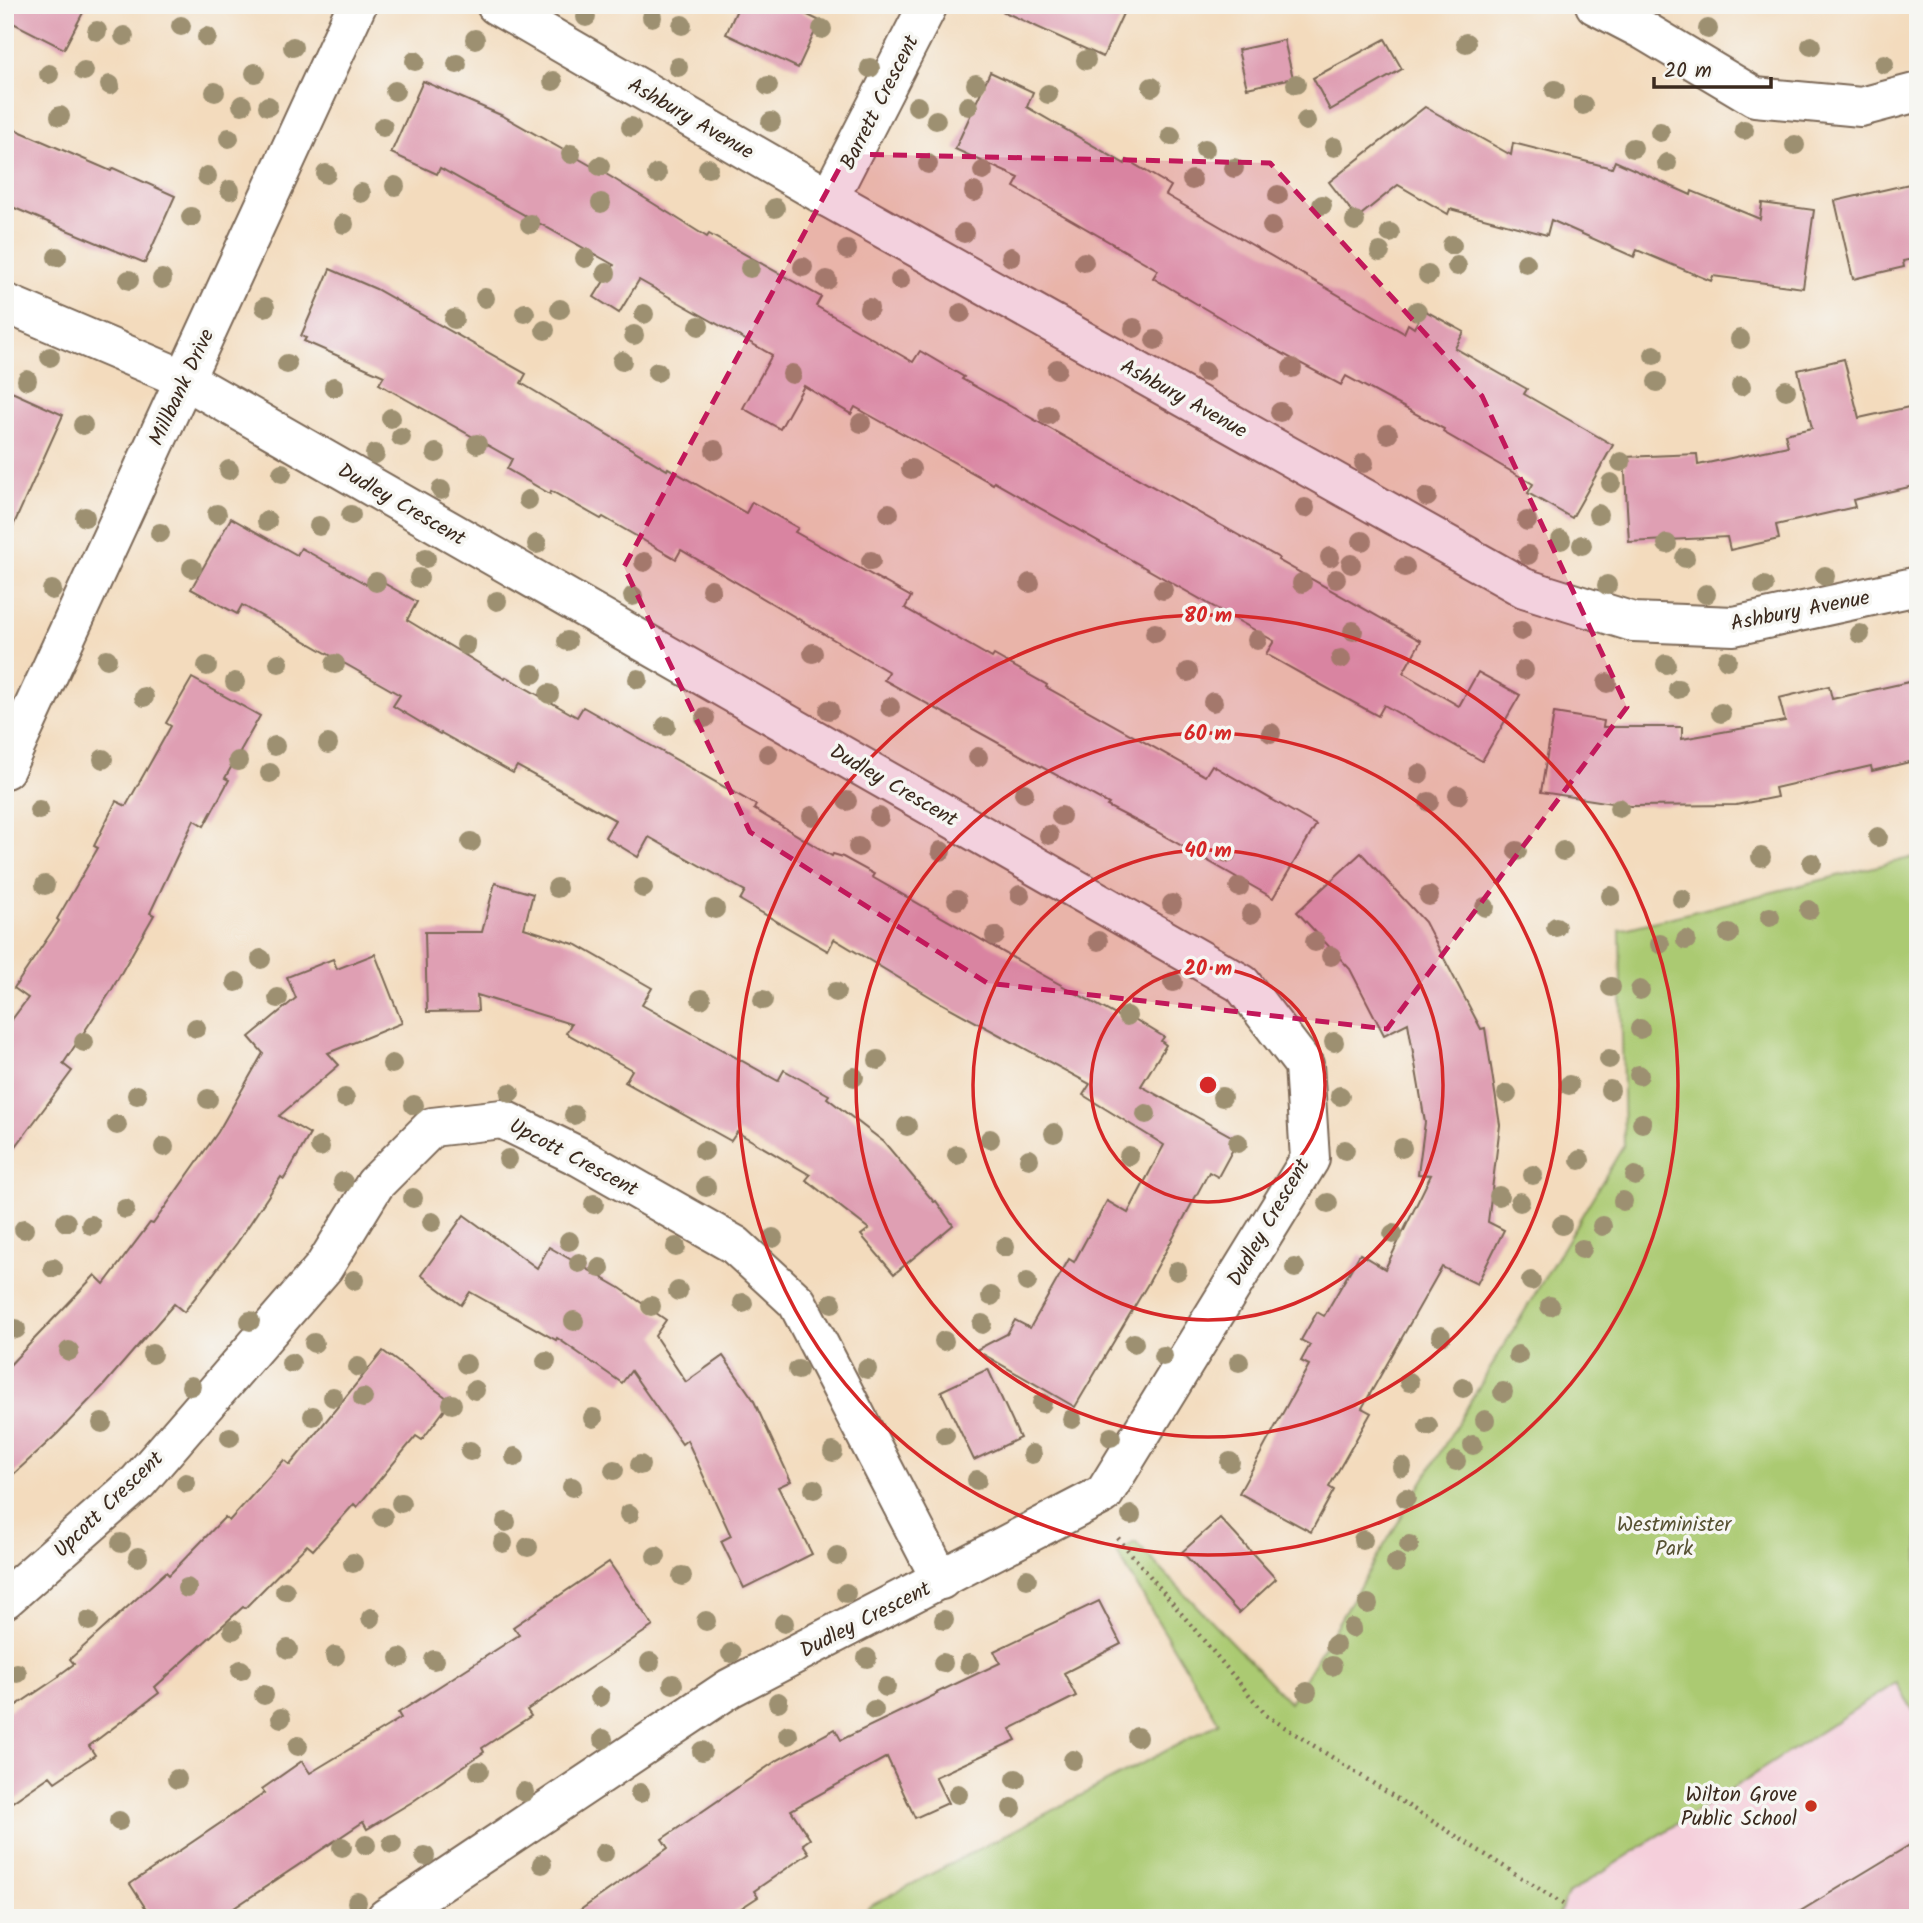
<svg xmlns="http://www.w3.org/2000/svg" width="1923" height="1923" viewBox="0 0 1923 1923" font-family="Kalam,sans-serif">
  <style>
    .built { fill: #f5cfdb }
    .green { fill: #abca72; stroke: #737a48; stroke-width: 2 }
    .building { fill: #df9fb3 }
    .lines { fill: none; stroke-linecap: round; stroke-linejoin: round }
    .minor-casing { stroke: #7b6856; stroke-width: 42 }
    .path { stroke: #7b6856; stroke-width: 4.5; stroke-dasharray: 2 5; stroke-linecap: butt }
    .minor { stroke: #fff; stroke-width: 38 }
    .tree { fill: #9d9071 }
    .marked { fill: #c2185b; fill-opacity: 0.2; stroke: #c2185b; stroke-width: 5; stroke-dasharray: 14 9; stroke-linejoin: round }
    .ring { fill: none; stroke: #d62828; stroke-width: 3.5 }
    .poi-dot { fill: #c8321e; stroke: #f6f6f2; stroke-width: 2.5 }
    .labels { text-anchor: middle; stroke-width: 7; stroke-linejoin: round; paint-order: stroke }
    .street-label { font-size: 21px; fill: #3b2a1e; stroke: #f6f6f2 }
    .park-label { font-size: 21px; fill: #575233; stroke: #f6f6f2 }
    .poi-label { font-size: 21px; fill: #3b2a1e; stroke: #f6f6f2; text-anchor: end }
    .centre { fill: #d62828; stroke: #f6f6f2; stroke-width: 3.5 }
    .ring-label { font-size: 21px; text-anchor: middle; font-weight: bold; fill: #d62828; stroke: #f6f6f2; stroke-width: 7; stroke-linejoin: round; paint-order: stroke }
  </style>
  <rect width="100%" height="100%" fill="#f6f6f2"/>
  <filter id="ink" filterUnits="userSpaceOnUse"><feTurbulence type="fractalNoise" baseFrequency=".0143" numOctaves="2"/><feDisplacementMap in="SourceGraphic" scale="14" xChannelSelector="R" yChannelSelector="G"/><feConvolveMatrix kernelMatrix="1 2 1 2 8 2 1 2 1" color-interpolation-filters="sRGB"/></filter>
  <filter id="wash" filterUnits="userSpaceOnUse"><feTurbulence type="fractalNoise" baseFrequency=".00686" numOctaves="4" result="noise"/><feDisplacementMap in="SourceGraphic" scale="28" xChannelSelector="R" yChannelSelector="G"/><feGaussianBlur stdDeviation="1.57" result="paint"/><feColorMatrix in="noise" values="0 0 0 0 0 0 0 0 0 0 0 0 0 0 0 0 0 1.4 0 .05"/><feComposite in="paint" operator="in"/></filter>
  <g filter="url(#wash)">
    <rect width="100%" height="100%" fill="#f3dbbd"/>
    <polygon class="built" points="1896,1683 1918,1718 1918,1918 1557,1918 1568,1894"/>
    <polygon class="green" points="1918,856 1918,1718 1896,1683 1568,1894 1557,1918 854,1918 874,1904 1219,1723 1117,1553 1135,1542 1290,1703 1624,1145 1620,930"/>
    <g id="blocks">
      <g class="building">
        <polygon points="5,5 87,5 64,49 5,19"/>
        <polygon points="739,5 787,5 820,21 798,68 726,34"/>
        <polygon points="989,5 1127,5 1103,57"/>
        <polygon points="1385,39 1402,69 1330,110 1313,78"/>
        <polygon points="1284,40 1293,78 1247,88 1238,50"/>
        <polygon points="990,72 1033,92 1027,107 1125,164 1127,160 1171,186 1166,195 1404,333 1408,324 1414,328 1424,310 1464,332 1455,348 1527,389 1524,394 1613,445 1572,518 1528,493 1533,484 1443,432 1444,429 1346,376 1341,385 1268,346 1153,278 1158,270 1014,187 1019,178 955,149"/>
        <polygon points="423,81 503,116 611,177 707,237 709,234 821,297 816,306 913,362 920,351 964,377 962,379 1279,558 1278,560 1421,641 1403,673 1459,706 1478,672 1520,695 1482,761 1384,705 1378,716 1307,677 1266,654 1274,641 994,482 993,484 855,407 851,414 804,386 780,429 743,408 772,355 639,280 619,313 594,297 614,265 440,168 437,174 391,153"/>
        <polygon points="1425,107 1511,155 1513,143 1612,168 1615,161 1691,195 1692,191 1760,219 1762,203 1814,210 1803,288 1713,276 1711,281 1637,250 1634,257 1551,220 1547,235 1450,209 1448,214 1398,185 1357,218 1329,182"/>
        <polygon points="5,125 111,171 113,168 175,196 145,263 5,204"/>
        <polygon points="1918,182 1918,258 1903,261 1904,267 1853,279 1835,201"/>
        <polygon points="330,269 376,289 526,374 521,383 667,470 668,468 746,513 752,502 798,528 795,532 911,597 905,608 992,658 994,655 1047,685 1046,687 1205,776 1212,765 1316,825 1273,898 1152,829 1107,806 1109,804 884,680 889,672 681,550 676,559 603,517 601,519 551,491 550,494 507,469 512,459 379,384 384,376 304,341 306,338 301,336"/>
        <polygon points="1844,359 1859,418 1918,405 1918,485 1853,500 1855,507 1776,525 1779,539 1730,550 1727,537 1629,542 1624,457 1697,454 1698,465 1788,446 1785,434 1812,428 1798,370"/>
        <polygon points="5,389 63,415 5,544"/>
        <polygon points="231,518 297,555 301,548 375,589 380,581 417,602 407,620 505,679 506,677 577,717 583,707 756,805 754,809 832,856 833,854 843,857 874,874 872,877 1043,975 1128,1022 1131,1017 1164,1037 1161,1041 1166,1045 1141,1086 1238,1140 1218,1177 1209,1172 1149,1282 1075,1407 976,1350 1007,1334 1015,1320 1030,1328 1069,1259 1074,1262 1107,1201 1128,1213 1164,1145 1083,1095 1090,1084 939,1002 834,939 828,951 740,900 745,891 649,837 638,857 605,837 615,820 517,766 513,773 441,733 440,734 393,706 400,695 242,605 237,614 191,589"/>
        <polygon points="192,678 260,716 225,778 229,780 204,826 194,820 150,913 154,915 111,991 63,1064 72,1071 5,1161 5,1029 28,998 14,988 59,921 57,919 98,848 94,846 116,801 126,806 171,726 166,723"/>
        <polygon points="1918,680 1918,760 1872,771 1871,766 1775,788 1777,797 1736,805 1631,806 1541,792 1554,713 1604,721 1603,727 1682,727 1682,739 1785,721 1779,698 1829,686 1832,699"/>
        <polygon points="1361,853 1425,922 1481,1029 1485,1028 1500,1125 1488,1222 1504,1230 1477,1284 1442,1267 1362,1408 1371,1413 1329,1487 1334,1490 1311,1532 1239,1493 1309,1365 1301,1361 1310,1345 1301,1340 1317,1312 1324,1316 1360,1254 1385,1269 1431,1175 1418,1174 1425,1122 1408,1023 1384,1035 1350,969 1297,912"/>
        <polygon points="495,883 533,894 524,928 577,945 652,988 642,1005 778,1081 784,1070 829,1095 827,1098 884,1142 934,1202 936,1201 953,1225 894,1274 861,1235 869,1229 806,1180 810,1175 737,1132 731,1141 625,1082 632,1070 566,1033 571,1024 477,995 478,1011 427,1012 425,932 482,932"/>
        <polygon points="375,954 402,1023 328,1053 339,1065 279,1116 310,1134 284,1179 281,1177 237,1243 184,1312 174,1304 103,1386 57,1434 5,1482 5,1370 95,1275 104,1284 150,1223 153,1224 218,1132 263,1053 249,1037 296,998 287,977 333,959 337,969"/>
        <polygon points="464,1215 537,1268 549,1247 620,1288 666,1320 655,1336 686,1382 723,1356 753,1399 791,1481 778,1487 812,1554 744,1588 721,1541 731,1536 687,1440 682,1444 631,1371 622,1383 557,1338 556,1340 470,1292 461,1305 421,1275"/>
        <polygon points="383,1351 451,1401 422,1440 416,1436 357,1507 354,1504 313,1550 307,1545 245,1608 243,1607 155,1687 159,1693 89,1746 95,1755 55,1782 50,1776 5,1807 5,1713 60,1676 59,1675 74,1664 70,1659 166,1572 169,1575 225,1517 229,1521 284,1460 290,1465"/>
        <polygon points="988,1369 1020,1438 974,1460 941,1391"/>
        <polygon points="1220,1518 1276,1579 1239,1613 1182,1552"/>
        <polygon points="609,1562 653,1626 527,1710 531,1716 482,1748 484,1752 412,1802 367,1829 363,1822 219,1918 152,1918 130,1884 265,1793 262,1789 302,1761 310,1773 401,1718 398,1713 519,1635 513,1627"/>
        <polygon points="1099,1601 1121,1644 1064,1673 1076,1696 1010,1729 1016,1740 935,1777 948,1803 915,1818 887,1757 791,1810 810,1839 803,1844 809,1853 754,1891 758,1897 726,1918 569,1918 668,1848 662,1839 776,1761 835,1729 841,1740 937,1694 936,1693 1000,1663 994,1651"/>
        <polygon points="1918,1840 1918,1918 1789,1918"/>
      </g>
    </g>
  </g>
  <g filter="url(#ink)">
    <use href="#blocks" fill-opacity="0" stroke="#7b6856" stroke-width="2"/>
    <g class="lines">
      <g class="minor-casing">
        <g id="minor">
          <polyline points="496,5 829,198 1524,588 1633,622 1734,626 1918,586"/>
          <polyline points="1595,5 1643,30 1755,97 1861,107 1918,92"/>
          <polyline points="829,198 928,5"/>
          <polyline points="5,303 184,379 1242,984 1304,1065 1310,1159 1104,1494 730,1688 386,1918"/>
          <polyline points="5,769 357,5"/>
          <polyline points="5,1599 138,1482 324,1267 375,1184 432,1127 502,1119 580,1157 735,1245 797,1302 941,1580"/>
        </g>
      </g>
      <polyline class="path" points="1118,1538 1267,1716 1563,1904"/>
      <use href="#minor" class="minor"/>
    </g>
    <g class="tree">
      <circle cx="586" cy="17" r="10"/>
      <circle cx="652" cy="17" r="10"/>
      <circle cx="682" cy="25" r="10"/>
      <circle cx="181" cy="26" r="10"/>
      <circle cx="822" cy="29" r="10"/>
      <circle cx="1708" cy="29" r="10"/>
      <circle cx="97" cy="31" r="10"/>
      <circle cx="124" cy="36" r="10"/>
      <circle cx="207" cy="37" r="10"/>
      <circle cx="475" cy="39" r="10"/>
      <circle cx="1466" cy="43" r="10"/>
      <circle cx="1811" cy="46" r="10"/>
      <circle cx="293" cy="47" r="10"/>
      <circle cx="1086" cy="60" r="10"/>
      <circle cx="415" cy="61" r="10"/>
      <circle cx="457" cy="64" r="10"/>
      <circle cx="1884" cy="64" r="10"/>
      <circle cx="678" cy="67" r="10"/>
      <circle cx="870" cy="68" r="10"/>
      <circle cx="84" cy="71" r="10"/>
      <circle cx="255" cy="73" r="10"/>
      <circle cx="49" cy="74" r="10"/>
      <circle cx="553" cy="81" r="10"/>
      <circle cx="976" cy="84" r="10"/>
      <circle cx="1296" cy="84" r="10"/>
      <circle cx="110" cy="85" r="10"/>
      <circle cx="768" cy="86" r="10"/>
      <circle cx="1152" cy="87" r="10"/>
      <circle cx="1555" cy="90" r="10"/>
      <circle cx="395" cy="91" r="10"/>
      <circle cx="215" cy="92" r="10"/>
      <circle cx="1048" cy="94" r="10"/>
      <circle cx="242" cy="105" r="10"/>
      <circle cx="1583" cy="105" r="10"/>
      <circle cx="268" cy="106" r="10"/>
      <circle cx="917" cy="106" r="10"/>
      <circle cx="968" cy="106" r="10"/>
      <circle cx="60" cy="116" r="10"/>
      <circle cx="936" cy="120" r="10"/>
      <circle cx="1306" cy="121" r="10"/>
      <circle cx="771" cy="122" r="10"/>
      <circle cx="383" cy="127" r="10"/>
      <circle cx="631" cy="127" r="10"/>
      <circle cx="1744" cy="130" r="10"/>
      <circle cx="1660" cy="132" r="10"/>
      <circle cx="1171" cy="136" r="10"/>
      <circle cx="229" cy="138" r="10"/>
      <circle cx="1795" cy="145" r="10"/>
      <circle cx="1334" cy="147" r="10"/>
      <circle cx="1633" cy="148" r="10"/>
      <circle cx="1205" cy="149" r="10"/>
      <circle cx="571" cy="154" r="10"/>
      <circle cx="1667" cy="163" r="10"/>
      <circle cx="928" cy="164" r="10"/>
      <circle cx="600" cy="166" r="10"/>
      <circle cx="708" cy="168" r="10"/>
      <circle cx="1234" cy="168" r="10"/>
      <circle cx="983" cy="171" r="10"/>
      <circle cx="326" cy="174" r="10"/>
      <circle cx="657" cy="174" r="10"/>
      <circle cx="207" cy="176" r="10"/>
      <circle cx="1192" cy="180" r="10"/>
      <circle cx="395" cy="186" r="10"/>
      <circle cx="230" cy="190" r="10"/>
      <circle cx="974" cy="192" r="10"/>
      <circle cx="361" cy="193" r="10"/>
      <circle cx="1278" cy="195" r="10"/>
      <circle cx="601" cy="203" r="10"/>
      <circle cx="1322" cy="205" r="10"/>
      <circle cx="775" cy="208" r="10"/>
      <circle cx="191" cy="217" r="10"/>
      <circle cx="1355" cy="221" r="10"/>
      <circle cx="344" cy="224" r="10"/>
      <circle cx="530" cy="224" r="10"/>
      <circle cx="1272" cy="226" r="10"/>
      <circle cx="964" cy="233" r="10"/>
      <circle cx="1390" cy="233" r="10"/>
      <circle cx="1452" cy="245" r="10"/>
      <circle cx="847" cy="250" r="10"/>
      <circle cx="1380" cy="252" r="10"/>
      <circle cx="57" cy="257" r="10"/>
      <circle cx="1011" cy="257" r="10"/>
      <circle cx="585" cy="258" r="10"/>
      <circle cx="1084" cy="262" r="10"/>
      <circle cx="1526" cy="263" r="10"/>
      <circle cx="1457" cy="266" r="10"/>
      <circle cx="803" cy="267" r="10"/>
      <circle cx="750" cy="268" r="10"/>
      <circle cx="606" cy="273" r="10"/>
      <circle cx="1428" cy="275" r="10"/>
      <circle cx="162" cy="279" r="10"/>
      <circle cx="129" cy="280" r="10"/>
      <circle cx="827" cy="280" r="10"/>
      <circle cx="900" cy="280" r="10"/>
      <circle cx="485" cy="298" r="10"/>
      <circle cx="265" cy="307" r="10"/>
      <circle cx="869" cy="308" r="10"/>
      <circle cx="560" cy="309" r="10"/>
      <circle cx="1417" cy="311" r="10"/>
      <circle cx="525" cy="313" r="10"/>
      <circle cx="961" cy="313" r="10"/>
      <circle cx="644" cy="314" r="10"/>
      <circle cx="454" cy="319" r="10"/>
      <circle cx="699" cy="326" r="10"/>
      <circle cx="1134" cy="328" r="10"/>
      <circle cx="545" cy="330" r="10"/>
      <circle cx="634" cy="335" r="10"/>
      <circle cx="1740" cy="339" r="10"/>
      <circle cx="1155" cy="340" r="10"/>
      <circle cx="1654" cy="355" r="10"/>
      <circle cx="50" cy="357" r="10"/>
      <circle cx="622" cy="361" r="10"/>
      <circle cx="287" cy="364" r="10"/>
      <circle cx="1292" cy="368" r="10"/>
      <circle cx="1057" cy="369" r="10"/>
      <circle cx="657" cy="372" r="10"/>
      <circle cx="1205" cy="372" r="10"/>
      <circle cx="792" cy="374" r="10"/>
      <circle cx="27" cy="380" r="10"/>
      <circle cx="1657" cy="382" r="10"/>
      <circle cx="1741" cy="386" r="10"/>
      <circle cx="334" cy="387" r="10"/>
      <circle cx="1786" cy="390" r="10"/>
      <circle cx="1280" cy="412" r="10"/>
      <circle cx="1048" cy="415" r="10"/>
      <circle cx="391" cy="418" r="10"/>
      <circle cx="861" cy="423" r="10"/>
      <circle cx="83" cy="425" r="10"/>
      <circle cx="1388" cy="434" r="10"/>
      <circle cx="401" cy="437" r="10"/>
      <circle cx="477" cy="444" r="10"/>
      <circle cx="715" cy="450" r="10"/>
      <circle cx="436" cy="453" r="10"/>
      <circle cx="375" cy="454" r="10"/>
      <circle cx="1621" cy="462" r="10"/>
      <circle cx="1364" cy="463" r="10"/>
      <circle cx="911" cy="469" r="10"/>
      <circle cx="229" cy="470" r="10"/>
      <circle cx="282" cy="473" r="10"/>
      <circle cx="1611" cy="483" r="10"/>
      <circle cx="441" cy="490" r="10"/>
      <circle cx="1427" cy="497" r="10"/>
      <circle cx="528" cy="500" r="10"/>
      <circle cx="1305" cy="508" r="10"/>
      <circle cx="889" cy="513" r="10"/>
      <circle cx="217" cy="514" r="10"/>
      <circle cx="1598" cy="514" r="10"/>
      <circle cx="351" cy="515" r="10"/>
      <circle cx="85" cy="517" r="10"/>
      <circle cx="267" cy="521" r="10"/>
      <circle cx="1527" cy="521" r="10"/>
      <circle cx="319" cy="526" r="10"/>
      <circle cx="160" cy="533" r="10"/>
      <circle cx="1561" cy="540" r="10"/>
      <circle cx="1362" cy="541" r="10"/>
      <circle cx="537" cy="544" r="10"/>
      <circle cx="1667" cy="544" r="10"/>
      <circle cx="1582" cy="545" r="10"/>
      <circle cx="1528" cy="555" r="10"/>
      <circle cx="1330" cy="557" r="10"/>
      <circle cx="426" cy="558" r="10"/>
      <circle cx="1685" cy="558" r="10"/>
      <circle cx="871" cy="561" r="10"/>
      <circle cx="644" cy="562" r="10"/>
      <circle cx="1351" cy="564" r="10"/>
      <circle cx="1405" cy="567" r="10"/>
      <circle cx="192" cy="568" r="10"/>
      <circle cx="1825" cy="576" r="10"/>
      <circle cx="419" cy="578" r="10"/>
      <circle cx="1336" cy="579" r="10"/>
      <circle cx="376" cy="582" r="10"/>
      <circle cx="1030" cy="583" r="10"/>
      <circle cx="1302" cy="583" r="10"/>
      <circle cx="1607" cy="585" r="10"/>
      <circle cx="1764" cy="586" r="10"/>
      <circle cx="711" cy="589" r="10"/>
      <circle cx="52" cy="590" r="10"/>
      <circle cx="1163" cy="590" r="10"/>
      <circle cx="1706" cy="594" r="10"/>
      <circle cx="633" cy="596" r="10"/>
      <circle cx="497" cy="601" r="10"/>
      <circle cx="1353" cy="631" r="10"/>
      <circle cx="1521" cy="631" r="10"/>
      <circle cx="1155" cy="633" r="10"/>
      <circle cx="1860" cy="634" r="10"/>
      <circle cx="1257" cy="640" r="10"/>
      <circle cx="567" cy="641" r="10"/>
      <circle cx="466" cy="645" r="10"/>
      <circle cx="813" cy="653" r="10"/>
      <circle cx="107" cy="659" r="10"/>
      <circle cx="1341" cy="659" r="10"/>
      <circle cx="1727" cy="660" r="10"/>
      <circle cx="279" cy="663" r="10"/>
      <circle cx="335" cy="664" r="10"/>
      <circle cx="1666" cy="664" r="10"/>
      <circle cx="207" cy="666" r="10"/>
      <circle cx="1524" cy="670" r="10"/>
      <circle cx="1188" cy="672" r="10"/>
      <circle cx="533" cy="674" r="10"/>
      <circle cx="638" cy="679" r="10"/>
      <circle cx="235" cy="682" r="10"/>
      <circle cx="1607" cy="683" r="10"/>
      <circle cx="1678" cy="689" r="10"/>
      <circle cx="549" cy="694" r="10"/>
      <circle cx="144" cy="697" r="10"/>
      <circle cx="1213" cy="702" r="10"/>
      <circle cx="890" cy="707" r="10"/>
      <circle cx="829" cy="710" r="10"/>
      <circle cx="1721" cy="713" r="10"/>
      <circle cx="705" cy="718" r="10"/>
      <circle cx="666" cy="726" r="10"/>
      <circle cx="1271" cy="733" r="10"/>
      <circle cx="328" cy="744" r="10"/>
      <circle cx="275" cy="746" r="10"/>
      <circle cx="768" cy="754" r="10"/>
      <circle cx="978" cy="757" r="10"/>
      <circle cx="103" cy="759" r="10"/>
      <circle cx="238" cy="761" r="10"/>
      <circle cx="270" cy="773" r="10"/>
      <circle cx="1419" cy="774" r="10"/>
      <circle cx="1024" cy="793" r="10"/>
      <circle cx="1458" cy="795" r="10"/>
      <circle cx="847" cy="801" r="10"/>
      <circle cx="1429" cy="802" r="10"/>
      <circle cx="1619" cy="808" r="10"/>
      <circle cx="39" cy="810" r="10"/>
      <circle cx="812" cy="816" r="10"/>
      <circle cx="1061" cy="816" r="10"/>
      <circle cx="879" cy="817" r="10"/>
      <circle cx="1049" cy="835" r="10"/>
      <circle cx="1878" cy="837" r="10"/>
      <circle cx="471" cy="842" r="10"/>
      <circle cx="858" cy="847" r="10"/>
      <circle cx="941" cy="851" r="10"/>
      <circle cx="1517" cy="851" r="10"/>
      <circle cx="1563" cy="851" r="10"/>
      <circle cx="1227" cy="853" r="10"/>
      <circle cx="1761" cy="857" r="10"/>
      <circle cx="1812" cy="863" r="10"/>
      <circle cx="45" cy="885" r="10"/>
      <circle cx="1239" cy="887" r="10"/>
      <circle cx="557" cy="888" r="10"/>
      <circle cx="643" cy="888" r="10"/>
      <circle cx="1020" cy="895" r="10"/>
      <circle cx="1429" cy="896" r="10"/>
      <circle cx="1611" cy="896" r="10"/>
      <circle cx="1682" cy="899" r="10"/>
      <circle cx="957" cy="900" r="10"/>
      <circle cx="1172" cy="904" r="10"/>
      <circle cx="1485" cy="907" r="10"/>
      <circle cx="715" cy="909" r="10"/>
      <circle cx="1809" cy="910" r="10"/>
      <circle cx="1251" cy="914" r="10"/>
      <circle cx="1770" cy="917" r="10"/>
      <circle cx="1556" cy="927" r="10"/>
      <circle cx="1729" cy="934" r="10"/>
      <circle cx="995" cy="936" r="10"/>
      <circle cx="1686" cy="940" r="10"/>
      <circle cx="1098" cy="941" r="10"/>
      <circle cx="1315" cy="942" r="10"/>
      <circle cx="1660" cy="944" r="10"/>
      <circle cx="1331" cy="956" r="10"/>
      <circle cx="261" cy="959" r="10"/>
      <circle cx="236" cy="982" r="10"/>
      <circle cx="1173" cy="982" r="10"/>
      <circle cx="1611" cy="987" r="10"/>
      <circle cx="1640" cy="990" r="10"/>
      <circle cx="836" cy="992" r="10"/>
      <circle cx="278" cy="998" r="10"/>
      <circle cx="701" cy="999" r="10"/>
      <circle cx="763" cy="1000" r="10"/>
      <circle cx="1127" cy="1016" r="10"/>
      <circle cx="196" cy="1028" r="10"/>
      <circle cx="1640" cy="1029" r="10"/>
      <circle cx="84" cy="1042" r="10"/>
      <circle cx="1334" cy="1042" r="10"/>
      <circle cx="1609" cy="1059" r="10"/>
      <circle cx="878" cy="1060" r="10"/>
      <circle cx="392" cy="1064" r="10"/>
      <circle cx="1639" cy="1075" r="10"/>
      <circle cx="854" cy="1077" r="10"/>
      <circle cx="1569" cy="1085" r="10"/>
      <circle cx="1610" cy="1090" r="10"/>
      <circle cx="510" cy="1093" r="10"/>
      <circle cx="1507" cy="1094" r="10"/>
      <circle cx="137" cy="1095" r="10"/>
      <circle cx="1340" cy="1096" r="10"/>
      <circle cx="1222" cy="1097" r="10"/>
      <circle cx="345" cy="1098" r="10"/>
      <circle cx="208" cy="1099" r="10"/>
      <circle cx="414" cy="1105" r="10"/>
      <circle cx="1146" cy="1114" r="10"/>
      <circle cx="574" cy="1115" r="10"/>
      <circle cx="1642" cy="1123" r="10"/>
      <circle cx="117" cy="1125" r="10"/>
      <circle cx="907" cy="1126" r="10"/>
      <circle cx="1054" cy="1133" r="10"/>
      <circle cx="990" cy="1139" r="10"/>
      <circle cx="1238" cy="1143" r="10"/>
      <circle cx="164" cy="1147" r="10"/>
      <circle cx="320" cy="1147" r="10"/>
      <circle cx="1402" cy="1148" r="10"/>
      <circle cx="1345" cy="1150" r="10"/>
      <circle cx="704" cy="1151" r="10"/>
      <circle cx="957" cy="1155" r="10"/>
      <circle cx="1129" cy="1156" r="10"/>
      <circle cx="508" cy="1159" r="10"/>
      <circle cx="1029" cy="1159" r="10"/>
      <circle cx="1580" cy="1160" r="10"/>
      <circle cx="1533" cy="1175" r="10"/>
      <circle cx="1635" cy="1176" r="10"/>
      <circle cx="343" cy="1182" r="10"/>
      <circle cx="706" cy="1187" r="10"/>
      <circle cx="1499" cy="1196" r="10"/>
      <circle cx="413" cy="1198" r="10"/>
      <circle cx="1623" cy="1201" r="10"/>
      <circle cx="1520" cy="1202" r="10"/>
      <circle cx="1328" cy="1203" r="10"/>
      <circle cx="594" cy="1204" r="10"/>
      <circle cx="125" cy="1209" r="10"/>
      <circle cx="66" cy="1222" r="10"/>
      <circle cx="432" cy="1222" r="10"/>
      <circle cx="91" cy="1225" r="10"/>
      <circle cx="1562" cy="1225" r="10"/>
      <circle cx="1602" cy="1226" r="10"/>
      <circle cx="24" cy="1229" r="10"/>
      <circle cx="1393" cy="1234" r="10"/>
      <circle cx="773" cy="1238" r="10"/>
      <circle cx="569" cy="1241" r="10"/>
      <circle cx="676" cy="1247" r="10"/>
      <circle cx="1005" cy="1247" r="10"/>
      <circle cx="1582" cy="1249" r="10"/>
      <circle cx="579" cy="1263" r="10"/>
      <circle cx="53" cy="1268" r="10"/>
      <circle cx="600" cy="1268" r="10"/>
      <circle cx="1295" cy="1268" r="10"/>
      <circle cx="1177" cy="1271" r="10"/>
      <circle cx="354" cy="1280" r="10"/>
      <circle cx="1531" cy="1281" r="10"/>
      <circle cx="1027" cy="1282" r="10"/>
      <circle cx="678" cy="1291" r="10"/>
      <circle cx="991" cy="1296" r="10"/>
      <circle cx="743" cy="1303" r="10"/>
      <circle cx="832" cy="1303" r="10"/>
      <circle cx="651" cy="1306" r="10"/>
      <circle cx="1550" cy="1306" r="10"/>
      <circle cx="250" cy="1321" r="10"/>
      <circle cx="574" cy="1321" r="10"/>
      <circle cx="982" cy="1324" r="10"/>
      <circle cx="16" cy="1329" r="10"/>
      <circle cx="1441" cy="1336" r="10"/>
      <circle cx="944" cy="1341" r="10"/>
      <circle cx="314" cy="1343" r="10"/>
      <circle cx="1134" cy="1343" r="10"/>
      <circle cx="69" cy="1351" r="10"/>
      <circle cx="152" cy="1354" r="10"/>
      <circle cx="1518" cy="1355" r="10"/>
      <circle cx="1163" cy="1356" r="10"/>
      <circle cx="546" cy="1361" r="10"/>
      <circle cx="1239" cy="1362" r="10"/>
      <circle cx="291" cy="1363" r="10"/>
      <circle cx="466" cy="1364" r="10"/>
      <circle cx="358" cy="1367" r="10"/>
      <circle cx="867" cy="1369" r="10"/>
      <circle cx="798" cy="1370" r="10"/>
      <circle cx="1409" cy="1382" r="10"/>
      <circle cx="191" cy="1386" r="10"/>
      <circle cx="1463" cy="1388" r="10"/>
      <circle cx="475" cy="1390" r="10"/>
      <circle cx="1503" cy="1392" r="10"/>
      <circle cx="333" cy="1397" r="10"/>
      <circle cx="363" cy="1398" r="10"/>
      <circle cx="1042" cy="1403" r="10"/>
      <circle cx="452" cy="1404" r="10"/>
      <circle cx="313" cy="1416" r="10"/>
      <circle cx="593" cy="1418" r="10"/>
      <circle cx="1072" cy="1419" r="10"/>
      <circle cx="1485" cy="1420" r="10"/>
      <circle cx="102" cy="1423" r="10"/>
      <circle cx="1428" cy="1426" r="10"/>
      <circle cx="945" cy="1435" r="10"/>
      <circle cx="230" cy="1437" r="10"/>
      <circle cx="1111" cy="1437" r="10"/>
      <circle cx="1473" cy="1445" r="10"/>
      <circle cx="470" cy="1451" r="10"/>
      <circle cx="833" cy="1452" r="10"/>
      <circle cx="1032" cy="1454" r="10"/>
      <circle cx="515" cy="1457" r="10"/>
      <circle cx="1456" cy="1461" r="10"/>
      <circle cx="1230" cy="1462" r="10"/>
      <circle cx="640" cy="1465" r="10"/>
      <circle cx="1402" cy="1467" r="10"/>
      <circle cx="614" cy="1470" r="10"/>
      <circle cx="977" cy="1480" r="10"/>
      <circle cx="186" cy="1483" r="10"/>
      <circle cx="572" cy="1487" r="10"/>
      <circle cx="814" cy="1489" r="10"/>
      <circle cx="1406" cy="1498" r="10"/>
      <circle cx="401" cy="1503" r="10"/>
      <circle cx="629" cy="1514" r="10"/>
      <circle cx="1131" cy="1515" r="10"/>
      <circle cx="383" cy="1517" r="10"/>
      <circle cx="506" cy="1522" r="10"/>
      <circle cx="1363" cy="1540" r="10"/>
      <circle cx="121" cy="1543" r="10"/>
      <circle cx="503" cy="1543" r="10"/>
      <circle cx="1409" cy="1545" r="10"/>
      <circle cx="528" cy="1547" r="10"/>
      <circle cx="656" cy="1556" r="10"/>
      <circle cx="837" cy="1556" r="10"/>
      <circle cx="138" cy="1557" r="10"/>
      <circle cx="353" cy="1563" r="10"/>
      <circle cx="1396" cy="1563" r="10"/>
      <circle cx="682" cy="1576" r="10"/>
      <circle cx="1027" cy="1579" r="10"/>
      <circle cx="187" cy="1588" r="10"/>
      <circle cx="285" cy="1591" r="10"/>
      <circle cx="846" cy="1593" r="10"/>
      <circle cx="1368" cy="1604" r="10"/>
      <circle cx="371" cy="1618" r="10"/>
      <circle cx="944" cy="1620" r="10"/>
      <circle cx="89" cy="1621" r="10"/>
      <circle cx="706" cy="1621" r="10"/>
      <circle cx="784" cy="1623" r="10"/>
      <circle cx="1352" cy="1628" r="10"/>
      <circle cx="233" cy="1630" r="10"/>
      <circle cx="1335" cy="1645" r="10"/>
      <circle cx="288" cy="1649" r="10"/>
      <circle cx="731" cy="1653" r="10"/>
      <circle cx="335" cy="1656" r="10"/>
      <circle cx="400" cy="1658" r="10"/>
      <circle cx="867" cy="1658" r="10"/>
      <circle cx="434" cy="1660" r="10"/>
      <circle cx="650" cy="1662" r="10"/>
      <circle cx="943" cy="1663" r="10"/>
      <circle cx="969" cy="1664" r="10"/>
      <circle cx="1332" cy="1666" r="10"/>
      <circle cx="241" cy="1670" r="10"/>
      <circle cx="17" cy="1673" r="10"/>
      <circle cx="673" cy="1684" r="10"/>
      <circle cx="886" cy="1687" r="10"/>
      <circle cx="1307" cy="1692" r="10"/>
      <circle cx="264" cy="1695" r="10"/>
      <circle cx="600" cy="1697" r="10"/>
      <circle cx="778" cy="1702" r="10"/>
      <circle cx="874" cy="1710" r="10"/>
      <circle cx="281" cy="1718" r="10"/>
      <circle cx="788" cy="1735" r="10"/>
      <circle cx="1137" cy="1737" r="10"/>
      <circle cx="603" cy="1739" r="10"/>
      <circle cx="298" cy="1746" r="10"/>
      <circle cx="702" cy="1751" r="10"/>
      <circle cx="1073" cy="1760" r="10"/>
      <circle cx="479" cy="1771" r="10"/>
      <circle cx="177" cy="1779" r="10"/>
      <circle cx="1016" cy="1779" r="10"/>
      <circle cx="524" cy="1792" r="10"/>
      <circle cx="640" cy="1793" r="10"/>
      <circle cx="958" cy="1794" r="10"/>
      <circle cx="1012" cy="1808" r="10"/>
      <circle cx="119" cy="1821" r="10"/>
      <circle cx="392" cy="1844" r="10"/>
      <circle cx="366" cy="1845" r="10"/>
      <circle cx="342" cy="1847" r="10"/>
      <circle cx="604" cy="1853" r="10"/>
      <circle cx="425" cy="1856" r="10"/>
      <circle cx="542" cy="1864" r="10"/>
      <circle cx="357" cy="1902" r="10"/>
    </g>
  </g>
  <path class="marked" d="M847 154 1270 163 1482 396 1627 707 1387 1029 987 983 750 832 624 567Z"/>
  <g class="ring">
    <circle cx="1208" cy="1085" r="117"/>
    <circle cx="1208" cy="1085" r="235"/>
    <circle cx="1208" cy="1085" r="352"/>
    <circle cx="1208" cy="1085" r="470"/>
  </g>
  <circle class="poi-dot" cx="1811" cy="1806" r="7"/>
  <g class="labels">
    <g class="street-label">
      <text transform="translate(879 102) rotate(-63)" y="7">Barrett Crescent</text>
      <text transform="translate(691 118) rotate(30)" y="7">Ashbury Avenue</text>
      <text transform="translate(181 387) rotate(-65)" y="7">Millbank Drive</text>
      <text transform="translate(1184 398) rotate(29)" y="7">Ashbury Avenue</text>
      <text transform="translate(402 504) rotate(30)" y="7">Dudley Crescent</text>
      <text transform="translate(1800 610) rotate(-11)" y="7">Ashbury Avenue</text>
      <text transform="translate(894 785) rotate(30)" y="7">Dudley Crescent</text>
      <text transform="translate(574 1157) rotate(28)" y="7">Upcott Crescent</text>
      <text transform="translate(1268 1222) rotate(-60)" y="7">Dudley Crescent</text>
      <text transform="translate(108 1504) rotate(-44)" y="7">Upcott Crescent</text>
      <text transform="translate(865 1619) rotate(-27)" y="7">Dudley Crescent</text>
    </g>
    <g class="park-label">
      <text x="1674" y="1531">Westminister<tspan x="1674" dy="24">Park</tspan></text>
    </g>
    <g class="poi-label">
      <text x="1797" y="1801">Wilton Grove<tspan x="1797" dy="24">Public School</tspan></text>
    </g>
  </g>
  <circle cx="1208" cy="1085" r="10" class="centre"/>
  <g class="ring-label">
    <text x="1208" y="622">80 m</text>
    <text x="1208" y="740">60 m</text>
    <text x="1208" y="857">40 m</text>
    <text x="1208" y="975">20 m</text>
  </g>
  <rect width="1923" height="1923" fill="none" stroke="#f6f6f2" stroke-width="28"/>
  <path d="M1654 77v10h117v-10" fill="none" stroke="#3b2a1e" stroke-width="3.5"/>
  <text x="1664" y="77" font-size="21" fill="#3b2a1e" stroke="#f6f6f2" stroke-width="5" paint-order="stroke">20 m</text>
</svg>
